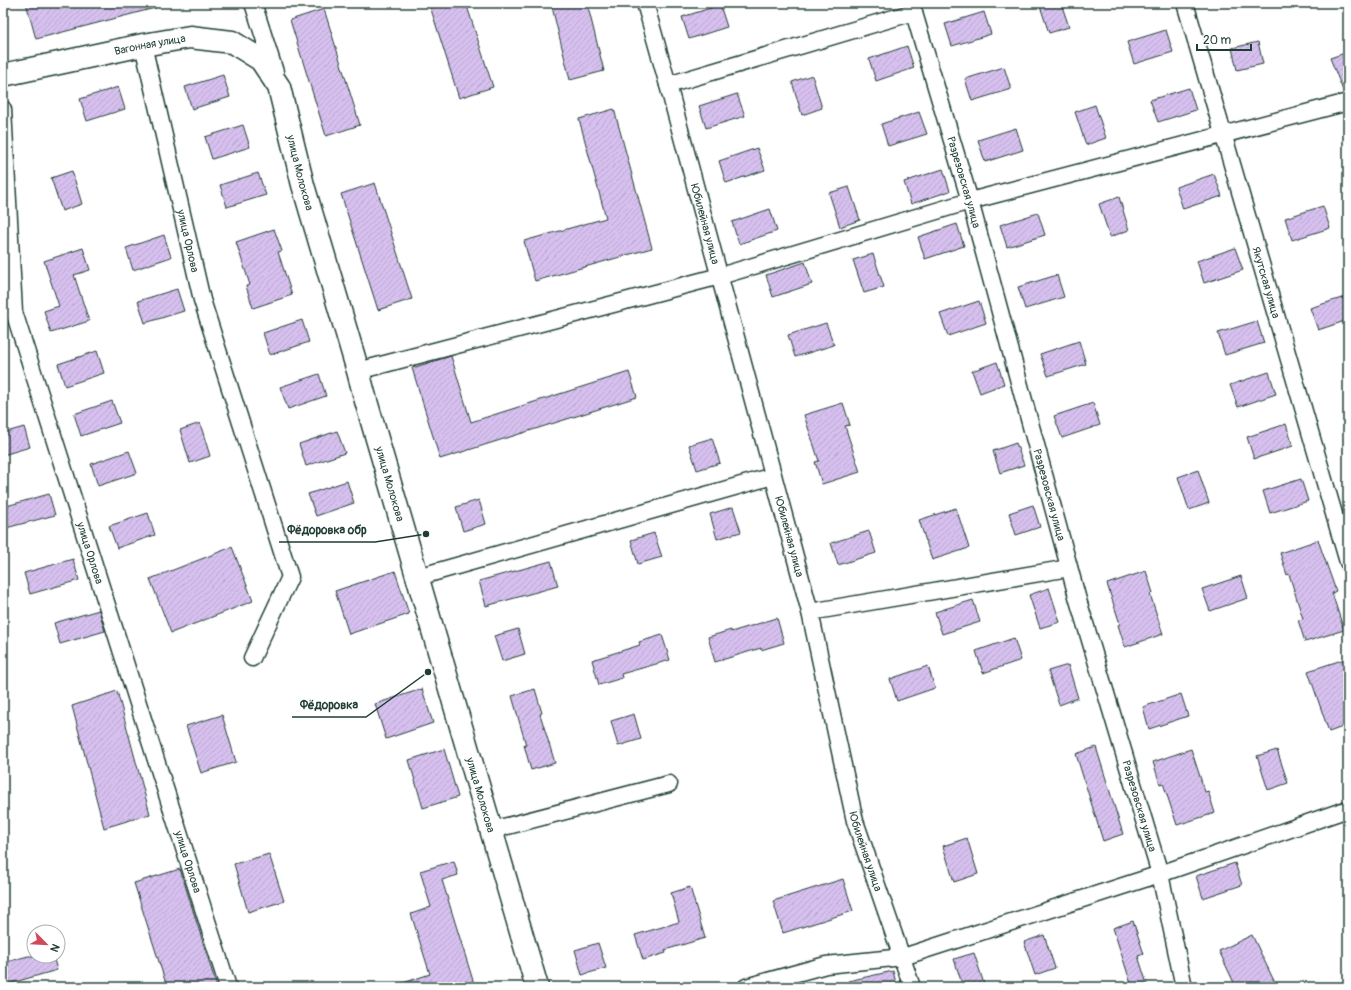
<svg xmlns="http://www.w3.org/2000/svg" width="1351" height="990" viewBox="0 0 1351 990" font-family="Pangolin,sans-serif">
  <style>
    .building { fill: url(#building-hatch); stroke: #1f3d34 }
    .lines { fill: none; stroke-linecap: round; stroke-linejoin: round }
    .street-casing { stroke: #1f3d34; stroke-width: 19 }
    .secondary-casing { stroke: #1f3d34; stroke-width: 25 }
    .street { stroke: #fff; stroke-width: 16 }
    .secondary { stroke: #fff; stroke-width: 22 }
    .labels { text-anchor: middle; stroke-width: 4; stroke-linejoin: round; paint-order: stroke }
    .street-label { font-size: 11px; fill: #1f3d34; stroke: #fff }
    .leader { fill: none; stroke: #1f3d34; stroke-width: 1.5 }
    .callout-dot { fill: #1f3d34; stroke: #fff; stroke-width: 1.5 }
    .callout-label { font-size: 12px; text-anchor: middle; font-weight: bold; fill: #1f3d34; stroke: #fff; stroke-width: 4; stroke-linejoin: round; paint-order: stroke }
  </style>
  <defs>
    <pattern id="building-hatch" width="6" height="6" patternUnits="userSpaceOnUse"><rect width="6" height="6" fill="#d7c0ef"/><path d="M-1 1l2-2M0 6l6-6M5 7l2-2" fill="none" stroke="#b8a6ce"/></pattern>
  </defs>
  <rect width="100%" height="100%" fill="#fff"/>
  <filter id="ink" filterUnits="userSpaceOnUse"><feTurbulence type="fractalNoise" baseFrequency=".025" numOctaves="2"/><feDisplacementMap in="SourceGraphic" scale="8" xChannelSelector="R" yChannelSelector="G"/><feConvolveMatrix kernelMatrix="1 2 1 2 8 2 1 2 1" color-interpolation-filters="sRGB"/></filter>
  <g filter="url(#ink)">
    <g class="building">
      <polygon points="26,3 155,3 155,8 36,39"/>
      <polygon points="429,3 466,3 493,87 459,98"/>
      <polygon points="551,3 587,3 604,71 570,80"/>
      <polygon points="1039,3 1061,3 1069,27 1049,33"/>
      <polygon points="720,5 727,27 689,39 682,17"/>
      <polygon points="324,9 360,125 326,136 290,20"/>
      <polygon points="984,12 991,34 952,46 945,24"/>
      <polygon points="1166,30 1173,52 1134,64 1127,42"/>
      <polygon points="1258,42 1263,64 1237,70 1232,48"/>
      <polygon points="907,46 914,68 876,81 869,59"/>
      <polygon points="1348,52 1348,93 1344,93 1330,58"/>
      <polygon points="1004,67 1011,89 972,101 965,79"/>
      <polygon points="223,75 230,97 192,109 185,87"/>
      <polygon points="812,75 822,108 802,115 792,82"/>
      <polygon points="118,87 125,109 87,121 80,99"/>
      <polygon points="1189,88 1196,110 1158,122 1150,100"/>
      <polygon points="737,94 745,116 706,128 699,106"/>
      <polygon points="1095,105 1106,138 1086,145 1075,112"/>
      <polygon points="614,109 652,248 535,281 524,241 606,218 579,119"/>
      <polygon points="919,112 927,134 888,146 881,124"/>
      <polygon points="243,125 250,147 212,159 205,137"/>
      <polygon points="1016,128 1023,150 985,162 978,140"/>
      <polygon points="757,148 765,170 726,183 719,161"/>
      <polygon points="943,169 950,191 911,204 904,182"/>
      <polygon points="72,171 82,204 62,211 51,178"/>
      <polygon points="258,173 266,195 227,207 220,185"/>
      <polygon points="1214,174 1222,196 1183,209 1176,187"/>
      <polygon points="375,183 412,299 378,310 341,194"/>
      <polygon points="849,187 860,220 840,227 829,193"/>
      <polygon points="1119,197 1129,230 1110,237 1099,204"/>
      <polygon points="1323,206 1330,228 1292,240 1285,218"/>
      <polygon points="770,209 777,231 739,244 732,222"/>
      <polygon points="1038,213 1045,235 1007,247 1000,225"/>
      <polygon points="957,224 964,246 925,259 918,237"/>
      <polygon points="274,229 282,251 278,252 292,295 253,308 246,286 250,285 236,242"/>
      <polygon points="164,235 171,257 133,270 126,248"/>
      <polygon points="83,248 90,270 74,275 89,321 51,333 44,311 59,306 44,261"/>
      <polygon points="1235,248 1243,270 1204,283 1197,261"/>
      <polygon points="873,254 884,287 864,293 853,260"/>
      <polygon points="805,262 812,284 773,297 766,275"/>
      <polygon points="1057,275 1064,297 1025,309 1018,287"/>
      <polygon points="177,289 184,311 145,323 138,301"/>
      <polygon points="1348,296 1348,320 1318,330 1310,308"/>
      <polygon points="979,301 986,323 948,336 940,314"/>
      <polygon points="302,320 309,342 270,355 263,333"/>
      <polygon points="1257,321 1264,343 1225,355 1218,333"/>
      <polygon points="826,323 834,345 795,357 788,335"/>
      <polygon points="1079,341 1086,364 1048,376 1040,354"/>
      <polygon points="97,351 104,373 65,386 58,364"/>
      <polygon points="451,356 471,422 629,372 637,397 440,459 412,368"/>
      <polygon points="997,362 1004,384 980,393 972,371"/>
      <polygon points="1269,372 1276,394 1238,407 1230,385"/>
      <polygon points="319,374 326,396 288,409 280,387"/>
      <polygon points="112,401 120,423 81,436 74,414"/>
      <polygon points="843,403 850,425 845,426 860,472 822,484 815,462 819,461 804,415"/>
      <polygon points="1093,403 1100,425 1062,438 1054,416"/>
      <polygon points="200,423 210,456 190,463 180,430"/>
      <polygon points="1286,424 1293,446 1254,459 1247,437"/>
      <polygon points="24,427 30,447 3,455 3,433"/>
      <polygon points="337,431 345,453 306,466 299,444"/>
      <polygon points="712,438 720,463 697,470 689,445"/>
      <polygon points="1016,443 1024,465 1000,473 993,451"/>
      <polygon points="129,451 137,473 98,486 91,464"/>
      <polygon points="1198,470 1209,503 1189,510 1178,477"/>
      <polygon points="1301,479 1308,501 1270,513 1263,491"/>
      <polygon points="347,481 354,503 316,516 308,494"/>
      <polygon points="49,494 55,515 6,528 3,516 3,507"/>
      <polygon points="479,500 486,524 463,531 456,507"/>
      <polygon points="1033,505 1040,527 1016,535 1009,513"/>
      <polygon points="733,507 741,532 717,539 710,514"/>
      <polygon points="956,508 969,548 932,560 919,520"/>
      <polygon points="148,513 155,535 117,548 109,526"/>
      <polygon points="869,531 876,553 838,565 831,543"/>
      <polygon points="654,533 662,557 638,564 631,540"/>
      <polygon points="1318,540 1336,591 1332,593 1344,630 1305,642 1298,620 1303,619 1289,574 1287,575 1280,553"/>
      <polygon points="232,547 253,601 171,633 150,579"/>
      <polygon points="73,559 79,580 30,594 24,573"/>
      <polygon points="551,561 558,586 486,606 479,581"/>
      <polygon points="395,571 409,614 349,634 335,591"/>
      <polygon points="1146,571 1153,593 1150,594 1163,634 1125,647 1118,625 1120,624 1107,584"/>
      <polygon points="1241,576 1248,598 1210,611 1202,589"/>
      <polygon points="1049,588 1060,622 1040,628 1029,595"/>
      <polygon points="973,600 980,622 942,634 935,612"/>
      <polygon points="99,610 105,631 60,644 54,623"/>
      <polygon points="777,618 784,643 761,650 761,648 715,662 708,637 731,630 731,632"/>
      <polygon points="518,629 525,654 502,661 494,636"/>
      <polygon points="662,635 670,660 621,674 622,678 599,685 592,660 640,645 639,642"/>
      <polygon points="1014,638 1021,660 983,673 976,651"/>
      <polygon points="1348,658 1348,725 1329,732 1308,671"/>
      <polygon points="1068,665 1078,698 1059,705 1048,671"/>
      <polygon points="928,666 935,688 897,701 890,679"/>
      <polygon points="422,689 433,723 386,739 375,704"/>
      <polygon points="535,689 542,713 540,714 555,763 531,770 524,745 526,745 512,696"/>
      <polygon points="117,691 150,814 104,828 72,706"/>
      <polygon points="1181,694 1188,716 1149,729 1143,707"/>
      <polygon points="634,714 641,739 618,746 611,721"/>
      <polygon points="222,715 236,762 201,773 186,726"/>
      <polygon points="1096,747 1123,834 1103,841 1076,754"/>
      <polygon points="444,749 458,797 423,808 409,760"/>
      <polygon points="1191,749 1205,792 1208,791 1215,813 1177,825 1163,783 1160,784 1153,762"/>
      <polygon points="1277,750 1288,783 1268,790 1257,756"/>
      <polygon points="967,838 978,874 954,882 943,846"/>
      <polygon points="269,854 284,901 248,912 234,864"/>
      <polygon points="454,861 458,875 442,880 475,987 400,987 400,984 430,974 411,914 431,907 420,871"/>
      <polygon points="1235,863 1242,885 1203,898 1196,876"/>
      <polygon points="180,869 217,987 167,987 134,883"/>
      <polygon points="843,879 853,911 783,933 773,901"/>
      <polygon points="690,887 705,938 665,950 666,953 643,960 635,935 679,922 671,893"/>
      <polygon points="1133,921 1144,954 1138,956 1148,987 1132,987 1113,928"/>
      <polygon points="1044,935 1055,968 1035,975 1024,942"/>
      <polygon points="1252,935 1277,987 1236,987 1219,951"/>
      <polygon points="598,943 606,968 582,975 575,950"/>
      <polygon points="974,953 985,987 963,987 954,959"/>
      <polygon points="28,956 53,956 57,970 8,984 3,963"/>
      <polygon points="893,971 897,987 849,987 848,981"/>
    </g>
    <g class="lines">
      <g class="street-casing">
        <g id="street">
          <polyline points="253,3 275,72"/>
          <path id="s1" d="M645 3 668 85 810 612 855 821 912 987"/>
          <path id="s2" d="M911 3 970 201 1078 600 1160 874 1184 987"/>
          <path id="s3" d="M1185 3 1348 562"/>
          <path id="s4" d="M143 45 202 300 290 577 252 658"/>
          <polyline points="668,85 914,12"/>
          <path id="s5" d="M3 109 14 312 228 987"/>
          <polyline points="358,371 720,276 970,201 1348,102"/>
          <polyline points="418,577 773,476"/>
          <polyline points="810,612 1069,568"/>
          <polyline points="492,830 669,784"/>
          <polyline points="746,987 826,965 903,957 1160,874 1348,809"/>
        </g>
      </g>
      <g class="secondary-casing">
        <g id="secondary">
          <path id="s6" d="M3 75 143 45 190 37 232 42 261 60 279 87 303 185 358 371 366 401 537 987"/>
        </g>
      </g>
      <use href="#street" class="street"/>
      <use href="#secondary" class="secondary"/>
    </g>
  </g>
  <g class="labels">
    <g class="street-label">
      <text dy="4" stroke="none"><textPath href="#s6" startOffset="150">Вагонная улица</textPath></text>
      <text dy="4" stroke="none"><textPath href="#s6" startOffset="388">улица Молокова</textPath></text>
      <text dy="4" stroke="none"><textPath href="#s2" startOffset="187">Разрезовская улица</textPath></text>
      <text dy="4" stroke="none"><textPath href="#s1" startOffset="229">Юбилейная улица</textPath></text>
      <text dy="4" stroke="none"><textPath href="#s4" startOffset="201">улица Орлова</textPath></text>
      <text dy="4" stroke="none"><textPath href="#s3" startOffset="291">Якутская улица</textPath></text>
      <text dy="4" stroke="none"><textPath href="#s6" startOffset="712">улица Молокова</textPath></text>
      <text dy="4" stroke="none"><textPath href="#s2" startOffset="511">Разрезовская улица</textPath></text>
      <text dy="4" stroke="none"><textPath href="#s1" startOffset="553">Юбилейная улица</textPath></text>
      <text dy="4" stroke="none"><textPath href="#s5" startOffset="456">улица Орлова</textPath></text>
      <text dy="4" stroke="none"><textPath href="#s6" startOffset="1036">улица Молокова</textPath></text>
      <text dy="4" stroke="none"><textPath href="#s2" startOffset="835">Разрезовская улица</textPath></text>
      <text dy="4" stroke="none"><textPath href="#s1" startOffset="877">Юбилейная улица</textPath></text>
      <text dy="4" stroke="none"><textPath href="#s5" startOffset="780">улица Орлова</textPath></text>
    </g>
  </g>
  <path class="leader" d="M426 534L375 542H279M428 672L366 717H292"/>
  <g class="callout-dot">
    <circle cx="426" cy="534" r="4"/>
    <circle cx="428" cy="672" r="4"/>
  </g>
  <g class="callout-label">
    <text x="327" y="534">Фёдоровка обр</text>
    <text x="329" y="709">Фёдоровка</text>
  </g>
  <rect width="1351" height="990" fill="none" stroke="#fff" stroke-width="16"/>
  <rect x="8" y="8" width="1335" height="974" fill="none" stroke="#1f3d34" stroke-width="1.5" filter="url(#ink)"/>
  <g transform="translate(46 944) rotate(114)"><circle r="19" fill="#ffffff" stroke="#a5b1ae"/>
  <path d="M0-3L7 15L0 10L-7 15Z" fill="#d1495b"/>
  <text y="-6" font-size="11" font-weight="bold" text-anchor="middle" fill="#1f3d34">N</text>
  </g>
  <path d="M1197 44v6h54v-6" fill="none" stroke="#1f3d34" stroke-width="2"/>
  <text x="1203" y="44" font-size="12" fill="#1f3d34" stroke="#ffffff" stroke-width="3" paint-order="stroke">20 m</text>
</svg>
